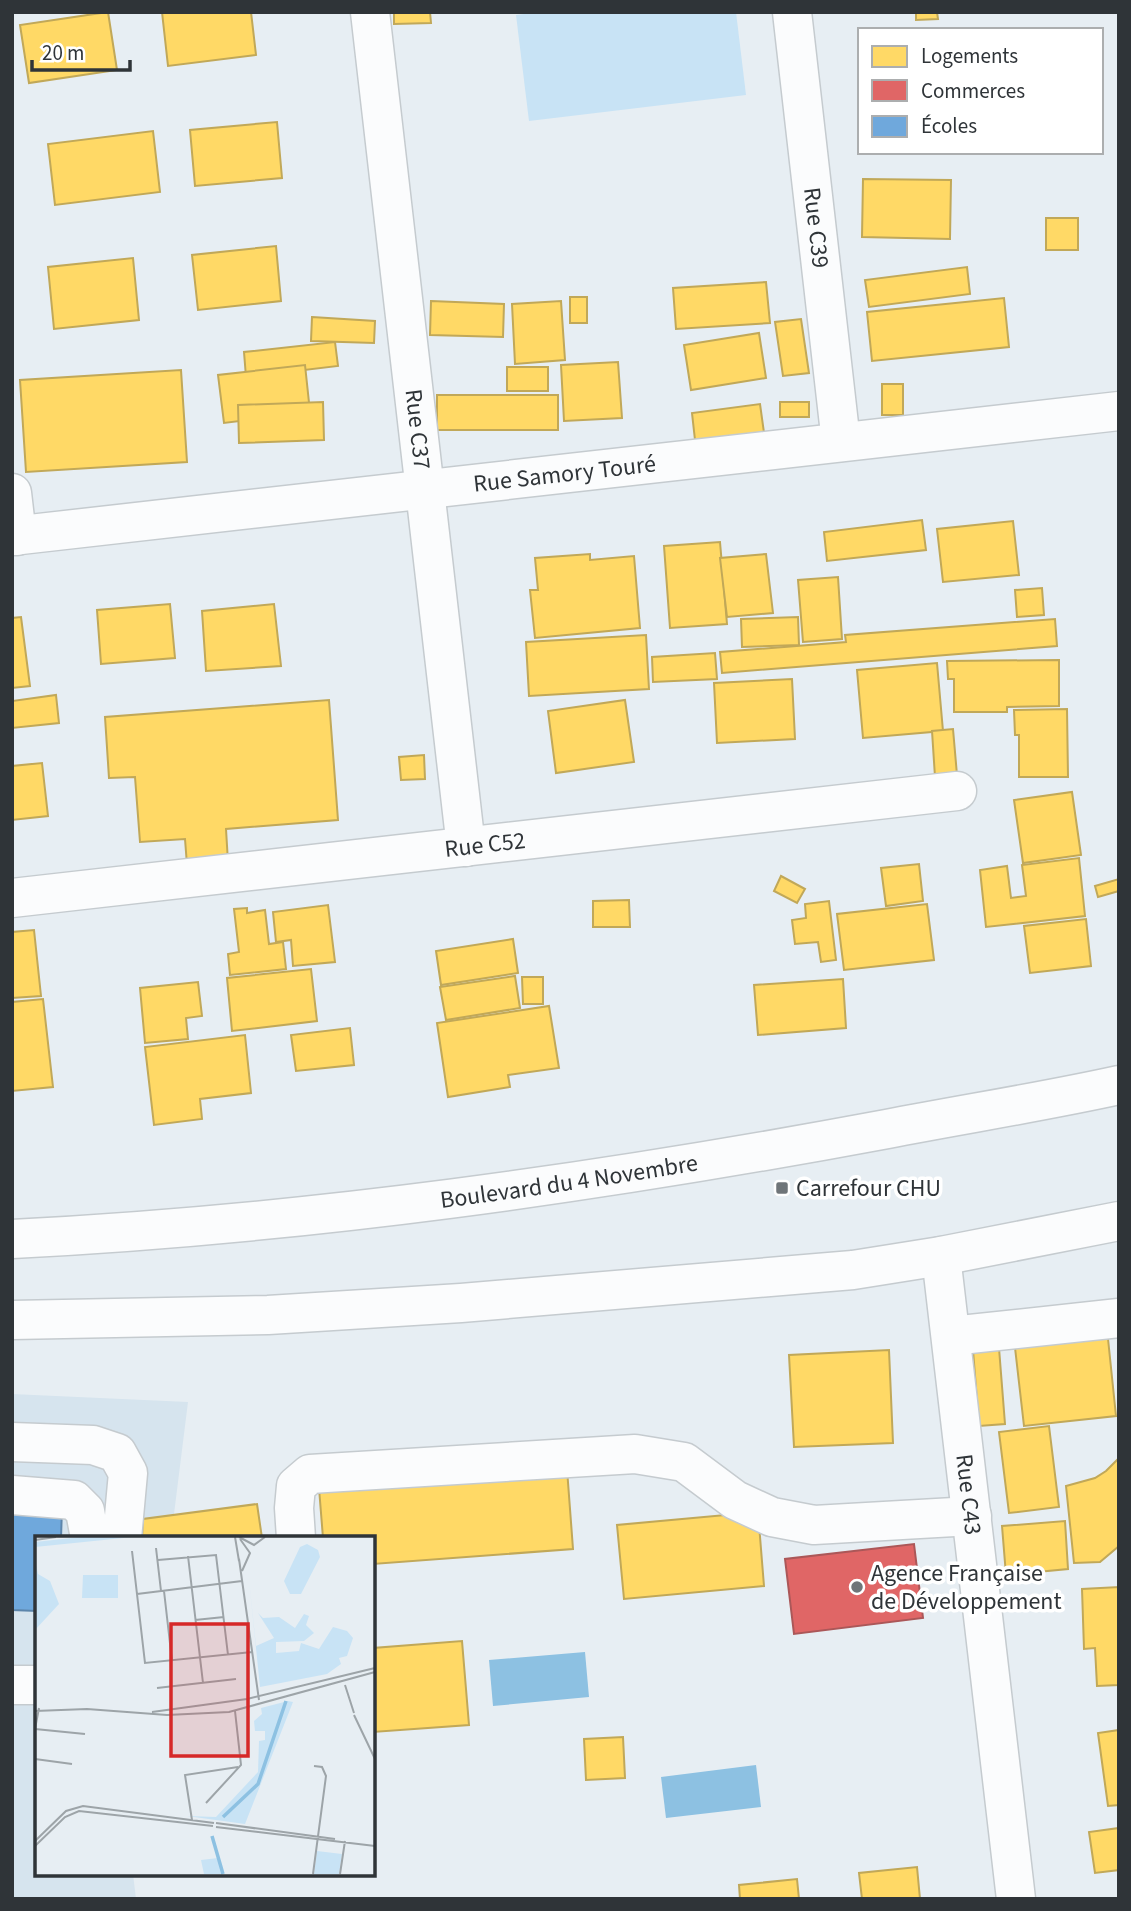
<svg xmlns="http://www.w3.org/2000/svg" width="1131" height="1911" viewBox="0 0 1131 1911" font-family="'Source Sans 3',sans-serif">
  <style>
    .built { fill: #d6e4ee }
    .green { fill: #c8e3f5 }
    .water { fill: #8dc1e2 }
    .homes { fill: #ffd966; stroke: #c1a858; stroke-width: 2 }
    .shops { fill: #e06666; stroke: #ab5758; stroke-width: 2 }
    .schools { fill: #6fa8dc; stroke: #5c85ab; stroke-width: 2 }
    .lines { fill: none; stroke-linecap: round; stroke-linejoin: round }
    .minor-casing { stroke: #c5cbcf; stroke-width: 41 }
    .major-casing { stroke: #c5cbcf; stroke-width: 41 }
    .minor { stroke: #fbfcfd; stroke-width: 38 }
    .major { stroke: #fbfcfd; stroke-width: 38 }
    .poi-dot { fill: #6f7579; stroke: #fff; stroke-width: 2.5 }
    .labels { text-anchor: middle; stroke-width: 7; stroke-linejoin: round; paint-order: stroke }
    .street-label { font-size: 24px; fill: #2f3438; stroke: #fff }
    .poi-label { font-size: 24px; fill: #2f3438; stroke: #fff; text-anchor: start }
    .inset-river { fill: none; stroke: #8dc1e2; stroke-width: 3.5 }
    .inset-road { fill: none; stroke: #9da4a8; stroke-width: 2 }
    .view { fill: #d62828; fill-opacity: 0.15; stroke: #d62828; stroke-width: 3.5 }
    .inset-edge { fill: none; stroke: #2f3438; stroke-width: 3.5 }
  </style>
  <rect width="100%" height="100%" fill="#e7eef3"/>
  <polygon class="built" points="12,1394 188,1402 171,1538 37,1538 37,1874 133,1874 136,1899 12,1899"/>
  <polygon class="green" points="539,12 736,12 746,95 529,121 516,15"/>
  <g class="water">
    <polygon points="585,1652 589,1697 493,1706 489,1660"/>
    <polygon points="756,1765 761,1807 666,1818 661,1777"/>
  </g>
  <g class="homes">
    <polygon points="108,12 117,70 29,83 20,25"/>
    <polygon points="162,12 251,12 256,55 168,66"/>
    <polygon points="394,12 430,12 431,23 394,24"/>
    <polygon points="916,12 937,12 938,19 916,20"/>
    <polygon points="277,122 282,178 195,186 190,130"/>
    <polygon points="153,131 160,192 55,205 48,144"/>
    <polygon points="863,179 951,180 950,239 862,237"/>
    <rect x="1046" y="218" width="32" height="32"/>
    <polygon points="276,246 281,301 198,310 192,255"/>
    <polygon points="133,258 139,320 54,329 48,267"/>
    <polygon points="967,267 970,294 869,307 865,280"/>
    <polygon points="766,282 770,323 676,329 673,288"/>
    <rect x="570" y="297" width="17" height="26"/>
    <polygon points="1004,298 1009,347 872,361 867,312"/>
    <polygon points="431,301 504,304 503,337 430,335"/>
    <polygon points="561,301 565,360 515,364 512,304"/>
    <polygon points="312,317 375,321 374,343 311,341"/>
    <polygon points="801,319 809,373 783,376 775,322"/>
    <polygon points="759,333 766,378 691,390 684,345"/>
    <polygon points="335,342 338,366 246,377 244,352"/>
    <polygon points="618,362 622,418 564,421 561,365"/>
    <polygon points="305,365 310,412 224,423 218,375"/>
    <rect x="507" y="367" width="41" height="24"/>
    <polygon points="181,370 187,462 26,472 20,380"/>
    <rect x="882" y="384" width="21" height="31"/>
    <rect x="437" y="395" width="121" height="35"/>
    <polygon points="323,402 324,440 239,443 238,405"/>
    <rect x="780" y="402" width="29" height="15"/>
    <polygon points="760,404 765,440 696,449 692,413"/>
    <polygon points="922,520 926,550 827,561 824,532"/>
    <polygon points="1013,521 1019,575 943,582 937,529"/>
    <polygon points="720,542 727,624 670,628 664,546"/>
    <polygon points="590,554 590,560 634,556 640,628 535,638 530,590 538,590 535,558"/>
    <polygon points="766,554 773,613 727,617 720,558"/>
    <polygon points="838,577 842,639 803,642 798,580"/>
    <polygon points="1042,588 1044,615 1017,617 1015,590"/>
    <polygon points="170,604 175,658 101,664 97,610"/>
    <polygon points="274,604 281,666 206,671 202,611"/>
    <polygon points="21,617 30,686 12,688 12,618"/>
    <polygon points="798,617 799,645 742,647 741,619"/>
    <polygon points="1055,619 1057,646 722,673 720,652 846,642 845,635"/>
    <polygon points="646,635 649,689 529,696 526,642"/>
    <polygon points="715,653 717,679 653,682 652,657"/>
    <polygon points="1059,660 1059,706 1007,707 1007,712 954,712 954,679 948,679 947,661"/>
    <polygon points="937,663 943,731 863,738 857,670"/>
    <polygon points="792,679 795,739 717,743 714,683"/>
    <polygon points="56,695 59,723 12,728 12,701"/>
    <polygon points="329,700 338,820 226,829 228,862 187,865 185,839 140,842 135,777 109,778 105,717"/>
    <polygon points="625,700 634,762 556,773 548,711"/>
    <polygon points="1067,709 1068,777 1019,777 1019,735 1015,735 1014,710"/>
    <polygon points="953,729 957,775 935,777 932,731"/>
    <polygon points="424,755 425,779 401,780 399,757"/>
    <polygon points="42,763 48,816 12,820 12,766"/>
    <polygon points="1072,792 1081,855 1023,863 1014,800"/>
    <polygon points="1079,858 1085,916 986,927 980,870 1007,866 1011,898 1026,896 1022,865"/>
    <polygon points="919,864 923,901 886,906 881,868"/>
    <polygon points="781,876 805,889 797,903 774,891"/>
    <polygon points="1119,879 1119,891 1098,897 1095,886"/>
    <polygon points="629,900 630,927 593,927 593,901"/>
    <polygon points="829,901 836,960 821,962 818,942 795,944 792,920 806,918 805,904"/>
    <polygon points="927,904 934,960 844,970 837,914"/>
    <polygon points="328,905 335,962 293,966 291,940 276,942 273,912"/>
    <polygon points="247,908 247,913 265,910 269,944 283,942 286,969 230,975 228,954 239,952 234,909"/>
    <polygon points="1086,919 1091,966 1030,973 1024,926"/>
    <polygon points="34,930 41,996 12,998 12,932"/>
    <polygon points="513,939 518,973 441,985 436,951"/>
    <polygon points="311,969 317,1021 232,1031 227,978"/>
    <polygon points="515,976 520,1008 446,1020 440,987"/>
    <polygon points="522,977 543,977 543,1004 523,1004"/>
    <polygon points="843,979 846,1028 758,1035 754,985"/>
    <polygon points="198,982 202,1016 186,1018 188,1039 145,1043 140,988"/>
    <polygon points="43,999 53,1087 12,1091 12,1002"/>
    <polygon points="549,1006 559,1068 508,1075 510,1087 448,1097 437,1023"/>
    <polygon points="350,1028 354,1065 296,1071 291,1035"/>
    <polygon points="245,1035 251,1093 200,1099 202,1119 154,1125 145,1047"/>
    <polygon points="1107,1329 1116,1416 1024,1426 1014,1339"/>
    <polygon points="999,1348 1005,1424 979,1426 973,1350"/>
    <polygon points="889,1350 893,1443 794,1447 789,1355"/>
    <polygon points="1049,1426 1059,1507 1009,1513 999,1432"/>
    <polygon points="1119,1458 1119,1546 1100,1562 1074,1563 1066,1486 1095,1478 1106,1471"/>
    <polygon points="567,1469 573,1549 373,1564 373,1538 323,1538 319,1488"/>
    <polygon points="257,1504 262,1538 142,1538 143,1519"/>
    <polygon points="758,1512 764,1586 624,1599 617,1525"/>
    <polygon points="1065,1521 1068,1569 1006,1575 1002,1526"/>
    <polygon points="1119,1587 1119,1685 1097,1686 1095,1648 1084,1649 1082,1589"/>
    <polygon points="462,1641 469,1725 373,1732 373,1648"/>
    <polygon points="1119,1730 1119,1805 1108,1806 1098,1733"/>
    <polygon points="623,1737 625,1778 586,1780 584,1739"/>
    <polygon points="1119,1828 1119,1870 1095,1873 1089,1832"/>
    <polygon points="917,1867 920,1899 862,1899 859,1873"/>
    <polygon points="797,1879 799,1899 740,1899 739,1885"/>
  </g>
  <polygon class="shops" points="914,1544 923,1618 794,1634 785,1559"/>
  <polygon class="schools" points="12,1506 62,1508 61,1538 37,1538 37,1611 12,1610"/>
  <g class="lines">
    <g class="minor-casing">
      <g id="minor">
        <path id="s1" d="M370 12 466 847"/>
        <path id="s2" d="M792 12 841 442"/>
        <polyline points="12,493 17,536"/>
        <path id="s3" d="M12 536 1119 411"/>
        <path id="s4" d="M12 898 957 791"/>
        <path id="s5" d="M941 1256 1016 1899"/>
        <polyline points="951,1336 1119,1318"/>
        <polyline points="12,1442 93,1445 117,1453 128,1473 122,1538"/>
        <polyline points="12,1495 74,1500 85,1511 90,1538"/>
        <polyline points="296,1538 294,1508 296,1486 310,1474 635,1454 684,1462 735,1500 772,1517 814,1525 972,1516"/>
        <polyline points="12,1685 37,1685"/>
      </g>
    </g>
    <g class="major-casing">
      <g id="major">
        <path id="s6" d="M12 1239C307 1224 597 1183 887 1129 964 1114 1042 1102 1119 1085"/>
        <polyline points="12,1320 268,1315 461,1303 853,1270 941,1256 1119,1221"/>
      </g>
    </g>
    <use href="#minor" class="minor"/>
    <use href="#major" class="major"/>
  </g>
  <g class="poi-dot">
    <rect x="775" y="1181" width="14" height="14" rx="3.5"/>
    <circle cx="857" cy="1587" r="7"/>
  </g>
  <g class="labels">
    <g class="street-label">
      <text dy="8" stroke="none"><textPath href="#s2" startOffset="217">Rue C39</textPath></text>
      <text dy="8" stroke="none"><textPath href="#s1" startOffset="420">Rue C37</textPath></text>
      <text dy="8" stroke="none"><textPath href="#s3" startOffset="556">Rue Samory Touré</textPath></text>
      <text dy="8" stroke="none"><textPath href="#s4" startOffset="476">Rue C52</textPath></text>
      <text dy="8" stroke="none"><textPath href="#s6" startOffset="560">Boulevard du 4 Novembre</textPath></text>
      <text dy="8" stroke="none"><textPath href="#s5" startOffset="240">Rue C43</textPath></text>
    </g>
    <g class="poi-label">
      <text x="796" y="1196">Carrefour CHU</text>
      <text x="871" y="1581">Agence Française<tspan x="871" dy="28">de Développement</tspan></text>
    </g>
  </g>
  <g transform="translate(35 1536)">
    <rect width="340" height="340" fill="#e7eef3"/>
    <path d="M46 1H98L0 11V6ZM272 8 283 14 285 21 266 58H255L249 45 265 11ZM0 24 3 38 15 45 24 68 0 94ZM48 39H83V62H47ZM214 44 221 110 239 102 223 77 228 82 244 81 260 92 269 78 274 80 271 89 279 97 269 105 241 106V117L264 115 266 107 284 113 298 91 312 95 318 102 312 120 304 122 306 128 292 138 225 151ZM253 165 258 166 210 288 152 280 181 281 223 236 224 205 230 204V195H220L219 185 227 178 226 172ZM282 315 307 318 304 338H279ZM183 322 188 338H169L166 324Z" fill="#c8e3f5"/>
    <path class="inset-river" d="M188 281 223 248 251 165M177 300 188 338"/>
    <path class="inset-road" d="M200 1 204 25M204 1 219 9 230 1M205 3 215 17 207 35M0 4 21 1M121 12 126 55M97 15 110 127 217 116M153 20 168 147M204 23 224 164M123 24 181 19 193 119M129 55 137 125M102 58 207 45M160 84 189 81M310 149 319 177M122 152 201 143M0 175 52 173 132 179 194 176 340 136M117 176 212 163 340 132M319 179 340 223M0 193 50 198M0 193 4 172M0 223 37 228M171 267 206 229 200 175M157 284 150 239 203 231M181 287 300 303M181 291 340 310M0 305 31 275 48 270 179 287M0 310 30 281 44 275 178 290M278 338 291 240 287 231 279 230M305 338 310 305"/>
    <path class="view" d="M136 88H213V220H136Z"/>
    <rect width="340" height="340" class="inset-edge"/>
  </g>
  <rect width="1131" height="1911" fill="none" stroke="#2f3438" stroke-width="28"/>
  <rect x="858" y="28" width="245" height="126" fill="#ffffff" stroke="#acaeaf" stroke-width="2"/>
  <rect x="872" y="46" width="35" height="21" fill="#ffd966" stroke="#acaeaf" stroke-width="2"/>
  <text x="921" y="63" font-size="21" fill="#2f3438">Logements</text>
  <rect x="872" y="80" width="35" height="21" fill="#e06666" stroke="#acaeaf" stroke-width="2"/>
  <text x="921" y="98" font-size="21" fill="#2f3438">Commerces</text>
  <rect x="872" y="116" width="35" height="21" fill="#6fa8dc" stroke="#acaeaf" stroke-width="2"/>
  <text x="921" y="133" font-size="21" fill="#2f3438">Écoles</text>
  <path d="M32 60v10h98v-10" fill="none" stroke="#2f3438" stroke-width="3.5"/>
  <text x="42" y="60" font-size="21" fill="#2f3438" stroke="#ffffff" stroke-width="5" paint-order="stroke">20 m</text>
</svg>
